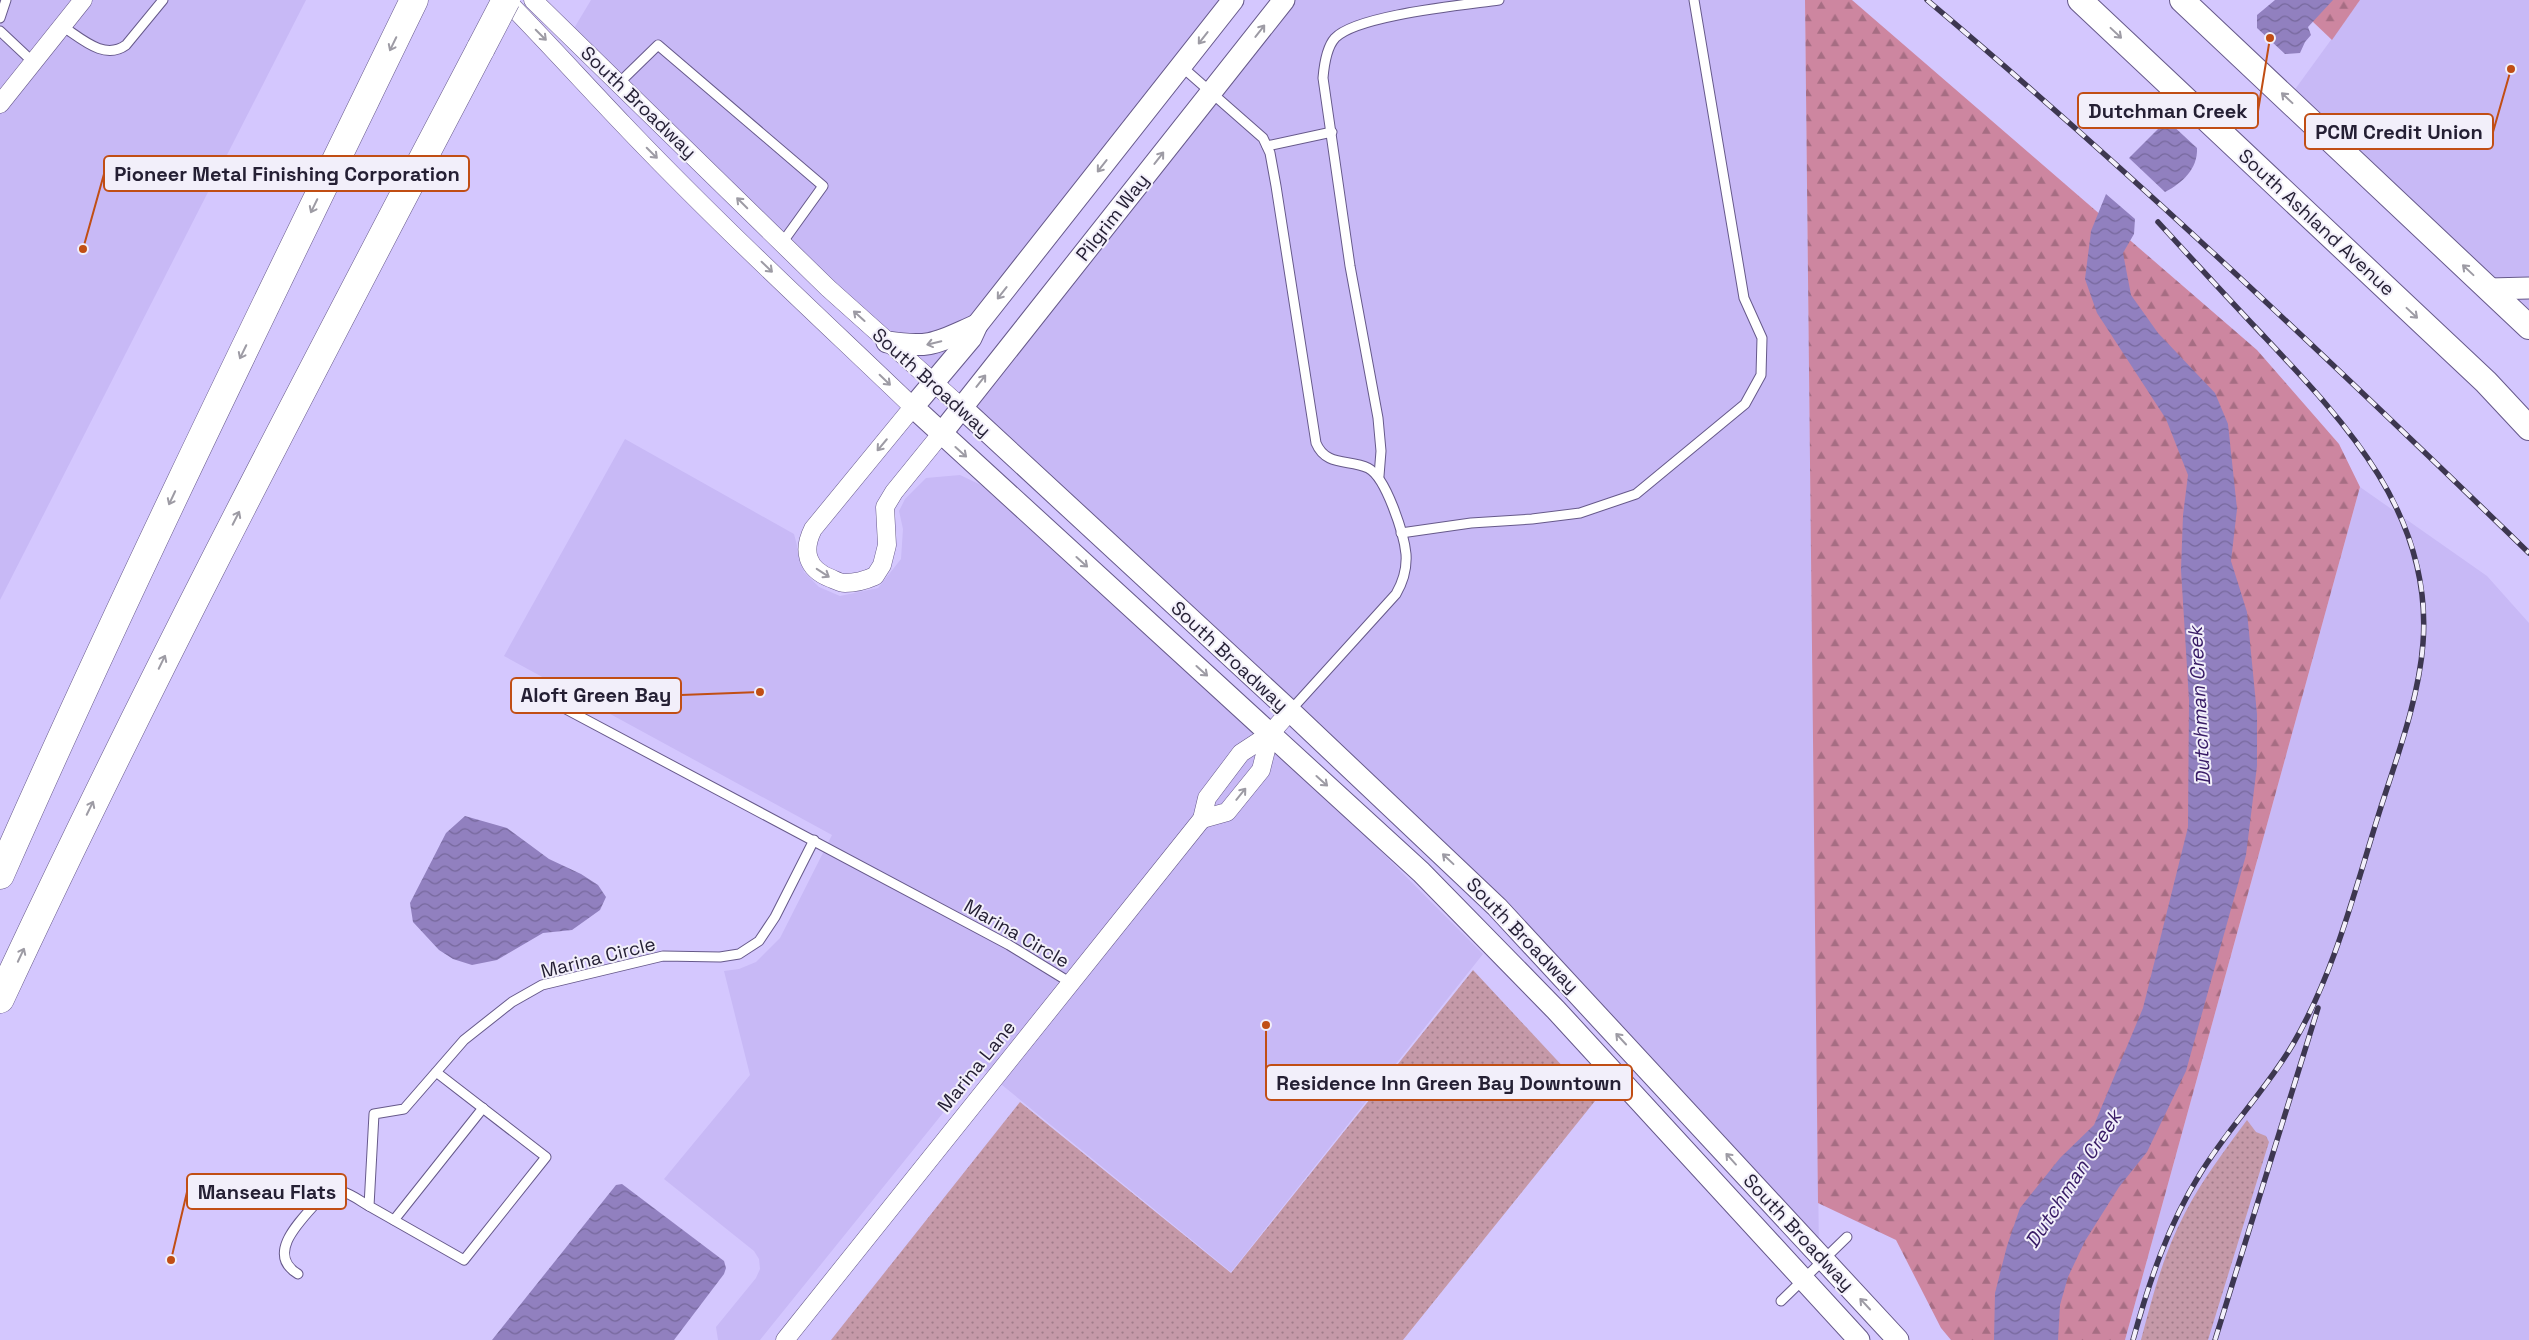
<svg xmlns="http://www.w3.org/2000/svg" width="2529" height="1340" viewBox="0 0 2529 1340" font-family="'Space Grotesk',sans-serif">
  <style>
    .built { fill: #c8b9f6 }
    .grass { fill: url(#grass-dots) }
    .forest { fill: url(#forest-firs) }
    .water { fill: url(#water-waves) }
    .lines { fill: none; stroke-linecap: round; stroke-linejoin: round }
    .service-casing { stroke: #66598a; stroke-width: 11 }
    .minor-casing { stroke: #66598a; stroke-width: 19 }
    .tertiary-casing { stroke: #66598a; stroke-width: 23 }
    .secondary-casing { stroke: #66598a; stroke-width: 26 }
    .motorway-casing { stroke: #66598a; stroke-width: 29 }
    .service { stroke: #fff; stroke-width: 9 }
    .minor { stroke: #fff; stroke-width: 18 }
    .tertiary { stroke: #fff; stroke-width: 21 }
    .secondary { stroke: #fff; stroke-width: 24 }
    .motorway { stroke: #fff; stroke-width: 28 }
    .rail-casing { stroke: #3d3750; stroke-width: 5.5 }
    .rail { stroke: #f2effa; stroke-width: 4; stroke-dasharray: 11; stroke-linecap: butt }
    .motorway-bridge-casing { stroke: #66598a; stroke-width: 29; stroke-linecap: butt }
    .motorway-bridge { stroke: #fff; stroke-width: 28 }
    .oneway { stroke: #9d9ba4 }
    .labels { text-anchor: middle; stroke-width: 4; stroke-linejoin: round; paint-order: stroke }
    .street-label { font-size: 19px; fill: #252034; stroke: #f2effa }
    .water-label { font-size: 20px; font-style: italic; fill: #371a65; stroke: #f2effa }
    .leader { fill: none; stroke: #c14e14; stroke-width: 2 }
    .callout-dot { fill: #c14e14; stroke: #f2effa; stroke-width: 2 }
    .callout { fill: #f2effa; stroke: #c14e14; stroke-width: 2 }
    .callout-label { font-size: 20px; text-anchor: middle; font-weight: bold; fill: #252034 }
  </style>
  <defs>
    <pattern id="grass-dots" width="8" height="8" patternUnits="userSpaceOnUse" patternTransform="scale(1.25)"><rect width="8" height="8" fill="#c599a8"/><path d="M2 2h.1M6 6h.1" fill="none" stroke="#a07c8a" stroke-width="1.8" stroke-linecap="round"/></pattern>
    <pattern id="forest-firs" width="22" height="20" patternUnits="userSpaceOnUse" patternTransform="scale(1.25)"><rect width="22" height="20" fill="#cd86a0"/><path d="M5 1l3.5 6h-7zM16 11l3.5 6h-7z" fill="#a66d83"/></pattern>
    <pattern id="water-waves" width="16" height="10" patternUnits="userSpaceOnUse" patternTransform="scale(1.25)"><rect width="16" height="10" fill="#9180bf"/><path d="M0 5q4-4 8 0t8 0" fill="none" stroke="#76689c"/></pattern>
  </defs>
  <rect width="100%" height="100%" fill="#d4c7fe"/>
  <g class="built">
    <polygon points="0,0 306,0 0,600"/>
    <polygon points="591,0 1233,0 934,384 570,35"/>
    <polygon points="1284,0 1805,0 1819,1255 1580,995 961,407"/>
    <polygon points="2360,0 2529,0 2529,327 2288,99"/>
    <polygon points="625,439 794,534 804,572 819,587 840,596 878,588 901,559 903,529 899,511 905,499 926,478 960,475 981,485 1323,793 1483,954 1231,1272 980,1067 760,1340 718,1340 716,1327 756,1278 760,1269 759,1259 754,1251 664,1179 750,1075 724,971 739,969 756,962 780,938 832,835 504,656"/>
    <polygon points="2360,487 2487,576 2529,623 2529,1340 2125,1340"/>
  </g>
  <g class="grass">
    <polygon points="1473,970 1595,1101 1403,1340 831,1340 1020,1102 1231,1273"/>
    <path d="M2247 1120 2256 1132 2266 1136 2269 1142 2208 1340H2141C2152 1298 2164 1252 2185 1213 2202 1180 2225 1150 2247 1120Z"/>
  </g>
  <g class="forest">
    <polygon points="1805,0 1852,0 2257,350 2339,444 2360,487 2125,1340 1951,1340 1941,1328 1896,1240 1818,1203"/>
    <polygon points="2290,0 2360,0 2332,40"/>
  </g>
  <g class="water">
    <polygon points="2275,0 2333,0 2308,27 2311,35 2305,42 2300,53 2285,54 2257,28 2257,15"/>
    <path d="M2164 123H2170L2197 148C2198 169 2182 183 2165 192L2129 158Z"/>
    <polygon points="2106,194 2135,219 2134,234 2123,253 2131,295 2158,333 2215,393 2228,424 2237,509 2231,561 2247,612 2257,714 2257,766 2246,855 2186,1071 2147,1152 2119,1187 2085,1241 2068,1277 2060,1305 2058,1340 1994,1340 1995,1293 2007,1246 2020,1208 2060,1158 2094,1125 2143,1008 2188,827 2189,700 2181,570 2183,515 2188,475 2166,419 2097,313 2085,279 2091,231"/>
    <polygon points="465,816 507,828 549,859 581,874 598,885 606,897 600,910 572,930 543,933 497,960 472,965 453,959 439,950 413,922 410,903 446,833"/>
    <polygon points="622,1184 724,1261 726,1268 724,1274 674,1340 492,1340 616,1185"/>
  </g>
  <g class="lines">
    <g class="service-casing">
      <g id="service">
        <polyline points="0,18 6,0"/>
        <path d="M62 26C81 38 104 61 126 45L163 0"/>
        <polyline points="0,31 33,62"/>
        <path d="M1181 66 1263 138 1270 153 1276 186 1316 443C1326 467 1349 459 1368 468 1386 477 1404 534 1406 554 1407 568 1403 582 1396 594L1290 711"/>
        <polyline points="619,83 658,45 823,186 782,243"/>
        <polyline points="1267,146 1332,132"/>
        <path d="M1379 476 1381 451 1378 418 1350 266 1323 78C1324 66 1326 48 1335 38 1357 15 1464 5 1499 0"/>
        <polyline points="1401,533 1471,523 1532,519 1580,513 1636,494 1745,404 1761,375 1762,338 1744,298 1694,0"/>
        <polyline points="547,699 1009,945 1071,983"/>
        <polyline points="436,1072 546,1157 464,1260 369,1206 374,1114 404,1109 464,1040 512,1002 542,985 663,956 720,957 739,954 759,941 775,917 814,840"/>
        <polyline points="394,1220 483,1108"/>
        <path d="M298 1274C262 1252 307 1215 324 1194 339 1184 355 1198 369 1206"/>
        <polyline points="1781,1301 1847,1237"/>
      </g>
    </g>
    <g class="minor-casing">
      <g id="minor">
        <path d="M506 0C546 41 584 83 623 124 716 222 816 314 913 407L813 529C802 551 807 569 830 578 835 580 840 583 845 583 855 583 866 580 875 576L882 565 887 545 885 507 894 492 941 434"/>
        <polyline points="533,0 828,288 961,407"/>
        <polyline points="0,104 83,0"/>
        <polyline points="1202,819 1227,812 1261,770 1270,734"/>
        <polyline points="785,1340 1202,819 1207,798 1241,753 1270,734 1290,711"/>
      </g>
    </g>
    <g class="tertiary-casing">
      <g id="tertiary">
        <polyline points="1233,0 977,325 971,338 913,407 1421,872 1556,1010 1859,1340"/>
        <polyline points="2489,289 2529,288"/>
        <path d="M887 342C932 349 938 342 977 325"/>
        <polyline points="961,407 1290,711 1497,907 1898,1340"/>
        <polyline points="941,434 1284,0"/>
      </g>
    </g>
    <g class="secondary-casing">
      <g id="secondary">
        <polyline points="2080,0 2486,382 2529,428"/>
        <polyline points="2182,0 2529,327"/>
      </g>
    </g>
    <g class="motorway-casing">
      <g id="motorway">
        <path d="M0 875C130 580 273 290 414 0"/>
        <path d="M0 999C150 677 316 363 481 48"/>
      </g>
    </g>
    <use href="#service" class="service"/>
    <use href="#minor" class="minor"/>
    <use href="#tertiary" class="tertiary"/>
    <use href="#secondary" class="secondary"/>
    <use href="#motorway" class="motorway"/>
    <g class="rail-casing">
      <g id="rail">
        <path d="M1927 0C2136 176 2333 363 2529 553"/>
        <path d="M2133 1340C2149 1282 2168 1225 2200 1174 2228 1128 2266 1090 2293 1044 2335 972 2355 889 2380 810 2397 757 2419 698 2423 643 2433 511 2341 418 2258 330 2224 294 2191 258 2158 222"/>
        <polyline points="2215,1340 2318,1008"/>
      </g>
    </g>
    <use href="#rail" class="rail"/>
    <g class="motorway-bridge-casing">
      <polyline id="motorway-bridge" points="481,48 506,0"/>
    </g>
    <use href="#motorway-bridge" class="motorway-bridge"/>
  </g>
  <defs><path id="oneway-shaft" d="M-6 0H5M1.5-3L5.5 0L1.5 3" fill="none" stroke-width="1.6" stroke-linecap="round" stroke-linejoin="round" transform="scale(1.25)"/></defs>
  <g class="oneway">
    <use href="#oneway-shaft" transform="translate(1260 31) rotate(-52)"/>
    <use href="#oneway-shaft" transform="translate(2116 33) rotate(43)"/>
    <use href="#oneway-shaft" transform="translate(541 35) rotate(45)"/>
    <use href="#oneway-shaft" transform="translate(1203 38) rotate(128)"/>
    <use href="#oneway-shaft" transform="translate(393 44) rotate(116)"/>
    <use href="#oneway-shaft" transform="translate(2287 98) rotate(-137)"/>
    <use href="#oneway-shaft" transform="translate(652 153) rotate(45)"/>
    <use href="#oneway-shaft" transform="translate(1159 158) rotate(-52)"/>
    <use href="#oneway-shaft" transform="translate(1102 166) rotate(128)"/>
    <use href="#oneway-shaft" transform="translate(742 203) rotate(-135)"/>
    <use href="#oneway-shaft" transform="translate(314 206) rotate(116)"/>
    <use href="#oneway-shaft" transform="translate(767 267) rotate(44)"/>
    <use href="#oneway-shaft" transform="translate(2468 270) rotate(-137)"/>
    <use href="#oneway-shaft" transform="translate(1002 293) rotate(128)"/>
    <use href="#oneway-shaft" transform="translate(2412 313) rotate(43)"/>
    <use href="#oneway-shaft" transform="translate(859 316) rotate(-138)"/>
    <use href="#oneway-shaft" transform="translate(934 343) rotate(167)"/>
    <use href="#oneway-shaft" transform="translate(243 352) rotate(116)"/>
    <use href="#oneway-shaft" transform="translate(885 380) rotate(44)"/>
    <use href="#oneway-shaft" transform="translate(981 381) rotate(-52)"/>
    <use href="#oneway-shaft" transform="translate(882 445) rotate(130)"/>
    <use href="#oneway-shaft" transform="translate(961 452) rotate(42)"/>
    <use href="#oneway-shaft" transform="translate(172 498) rotate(115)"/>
    <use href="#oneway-shaft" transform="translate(236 518) rotate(-63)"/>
    <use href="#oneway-shaft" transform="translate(1082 562) rotate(42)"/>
    <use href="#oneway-shaft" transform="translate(823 573) rotate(33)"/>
    <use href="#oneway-shaft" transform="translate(162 662) rotate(-64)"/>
    <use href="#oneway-shaft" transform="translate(1202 671) rotate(42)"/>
    <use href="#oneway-shaft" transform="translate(1322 781) rotate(42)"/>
    <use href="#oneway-shaft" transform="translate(1241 794) rotate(-51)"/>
    <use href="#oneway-shaft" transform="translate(90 808) rotate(-64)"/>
    <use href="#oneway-shaft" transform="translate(1448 859) rotate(-137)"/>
    <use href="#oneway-shaft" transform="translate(21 955) rotate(-65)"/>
    <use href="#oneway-shaft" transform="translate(1621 1039) rotate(-133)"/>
    <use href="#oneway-shaft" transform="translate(1731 1159) rotate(-132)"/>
    <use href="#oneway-shaft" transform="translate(1865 1304) rotate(-133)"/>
  </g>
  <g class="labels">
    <g class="street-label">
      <text transform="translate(639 102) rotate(44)" y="7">South Broadway</text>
      <text transform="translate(1112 217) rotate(-52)" y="7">Pilgrim Way</text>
      <text transform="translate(2317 222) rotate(43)" y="7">South Ashland Avenue</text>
      <text transform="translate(932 382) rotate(42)" y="7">South Broadway</text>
      <text transform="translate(1230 656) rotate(43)" y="7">South Broadway</text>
      <text transform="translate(1017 933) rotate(30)" y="7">Marina Circle</text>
      <text transform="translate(1523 935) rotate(46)" y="7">South Broadway</text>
      <text transform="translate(598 957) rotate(-14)" y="7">Marina Circle</text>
      <text transform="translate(976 1066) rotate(-51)" y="7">Marina Lane</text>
      <text transform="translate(1799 1232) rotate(47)" y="7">South Broadway</text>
    </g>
    <g class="water-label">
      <text transform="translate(2199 706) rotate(-93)" y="7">Dutchman Creek</text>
      <text transform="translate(2073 1179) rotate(-57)" y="7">Dutchman Creek</text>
    </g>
  </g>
  <path class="leader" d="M2270 38L2258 111M2511 69L2493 132M83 249L104 174M760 692L681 695M1266 1025L1266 1083M171 1260L187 1192"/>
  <g class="callout-dot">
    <circle cx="2270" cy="38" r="5"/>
    <circle cx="2511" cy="69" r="5"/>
    <circle cx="83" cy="249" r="5"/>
    <circle cx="760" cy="692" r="5"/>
    <circle cx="1266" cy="1025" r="5"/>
    <circle cx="171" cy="1260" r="5"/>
  </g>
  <g class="callout">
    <rect x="2078" y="93" width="180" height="35" rx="5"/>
    <rect x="2305" y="114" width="188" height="35" rx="5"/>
    <rect x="104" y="156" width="365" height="35" rx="5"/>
    <rect x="511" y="678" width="170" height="35" rx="5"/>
    <rect x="1266" y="1065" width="366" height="35" rx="5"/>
    <rect x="187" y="1174" width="159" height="35" rx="5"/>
  </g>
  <g class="callout-label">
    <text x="2168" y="118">Dutchman Creek</text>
    <text x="2399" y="139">PCM Credit Union</text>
    <text x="287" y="181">Pioneer Metal Finishing Corporation</text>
    <text x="596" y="702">Aloft Green Bay</text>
    <text x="1449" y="1090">Residence Inn Green Bay Downtown</text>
    <text x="267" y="1199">Manseau Flats</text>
  </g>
</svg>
